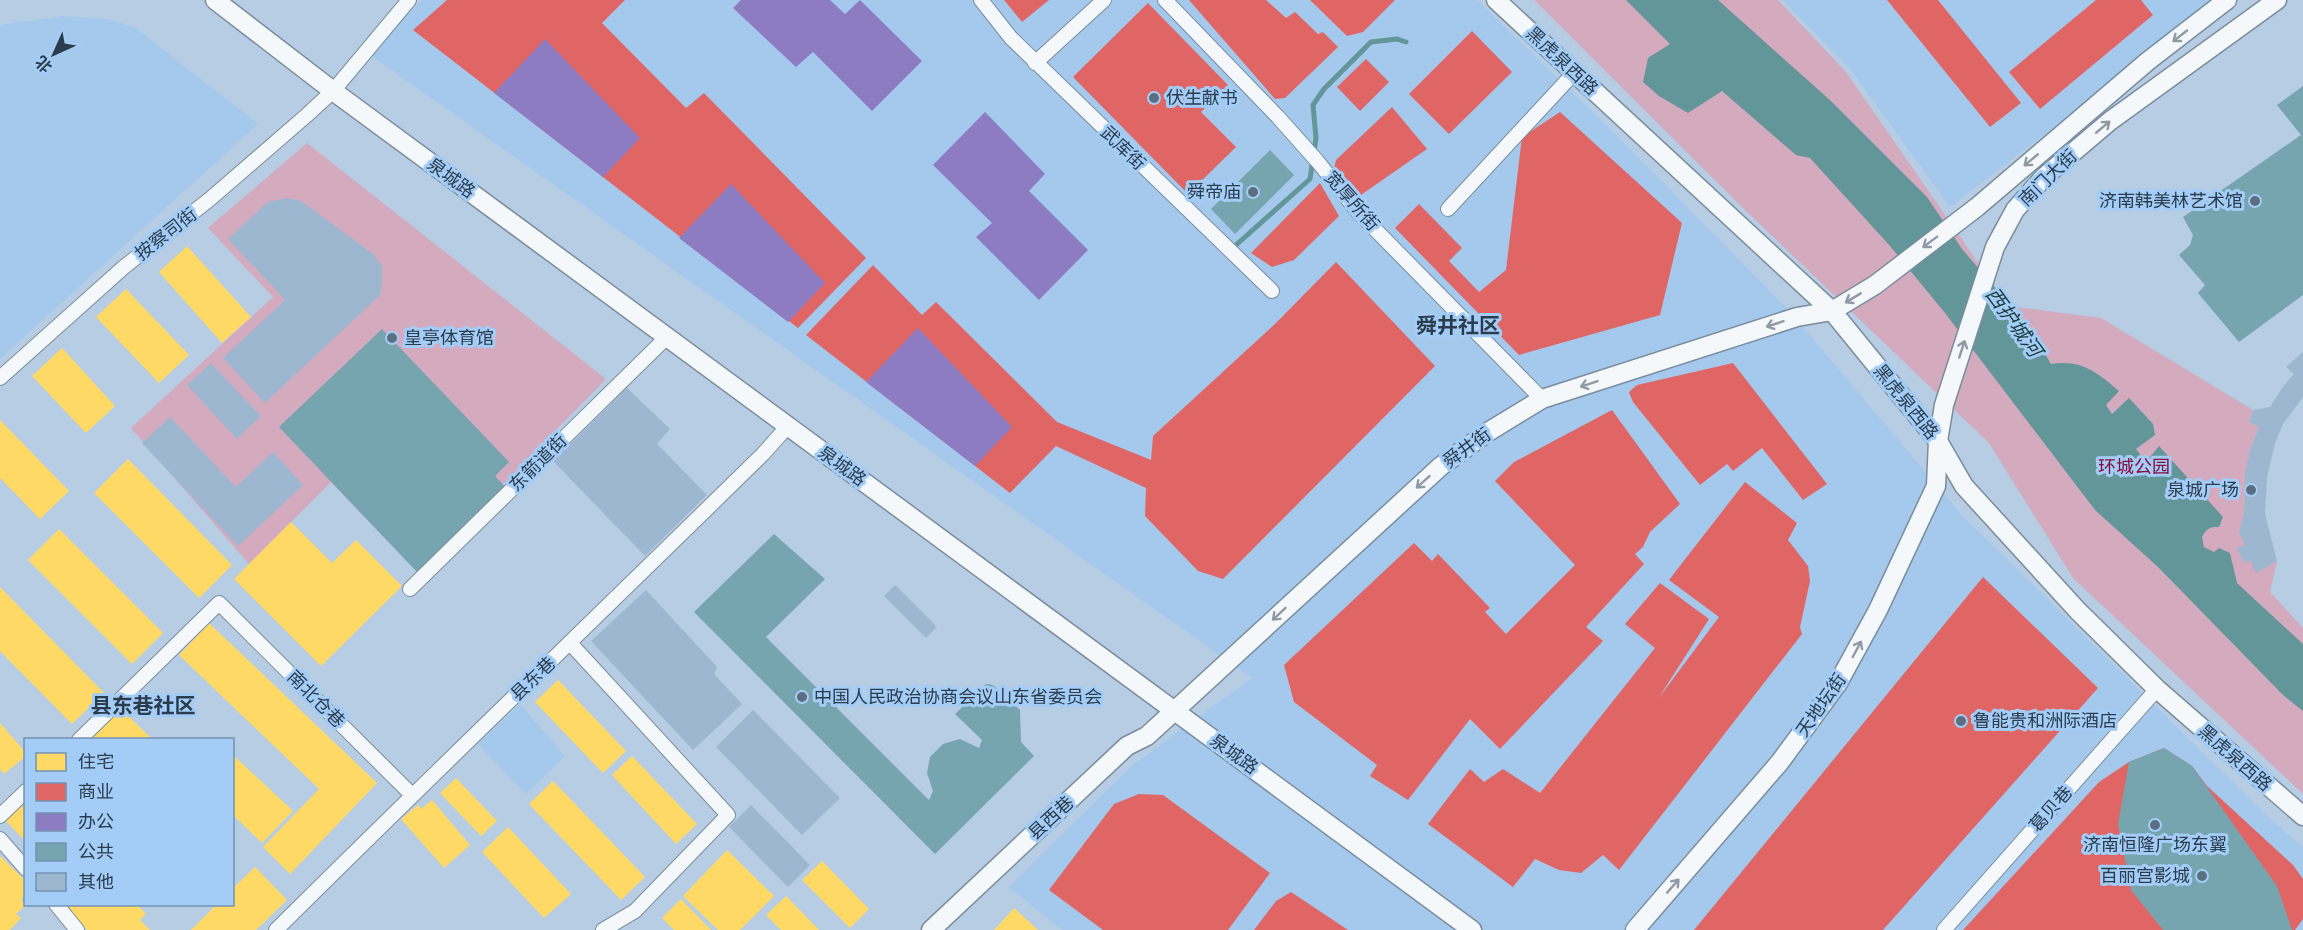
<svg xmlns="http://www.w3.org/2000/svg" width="2303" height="930" viewBox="0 0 2303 930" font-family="'Roboto Condensed','Noto Sans SC',sans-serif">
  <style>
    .built { fill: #a4c9ed }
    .green { fill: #d4aabe }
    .water { fill: #639699 }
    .homes { fill: #ffd966 }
    .shops { fill: #e06666 }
    .offices { fill: #8e7cc3 }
    .public { fill: #76a5af }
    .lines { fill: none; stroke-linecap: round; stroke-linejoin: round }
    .stream { stroke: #639699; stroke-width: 5 }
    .building { fill: #9eb7d0 }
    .street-casing { stroke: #7a8c9d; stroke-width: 16 }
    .secondary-casing { stroke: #7a8c9d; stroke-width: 21 }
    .street { stroke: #f4f8fb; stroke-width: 14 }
    .secondary { stroke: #f4f8fb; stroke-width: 18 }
    .oneway { stroke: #909aa4 }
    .poi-dot { fill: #5c6f82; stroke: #a3cdf7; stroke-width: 2 }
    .labels { text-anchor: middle; stroke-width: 6; stroke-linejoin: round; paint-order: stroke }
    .street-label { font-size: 18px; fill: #2b3c4d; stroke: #a3cdf7 }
    .poi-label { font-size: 18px; fill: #2b3c4d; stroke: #a3cdf7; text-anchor: start }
    .park-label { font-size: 18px; fill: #880c39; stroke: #a3cdf7 }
    .water-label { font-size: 20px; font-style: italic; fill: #1c3c3a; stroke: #a3cdf7 }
    .quarter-label { font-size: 21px; font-weight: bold; fill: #2b3c4d; stroke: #a3cdf7 }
  </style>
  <rect width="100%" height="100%" fill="#b6cde4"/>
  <g class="built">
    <polygon points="422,0 1477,0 1605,124 1786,307 1961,514 2268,817 2303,847 2303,930 1062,930 1009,887 1130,767 1252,678 366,52"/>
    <polygon points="1783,0 2220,0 1950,207 1851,70"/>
    <polygon points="63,16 108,19 136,28 258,124 0,359 0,25"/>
    <polygon points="520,704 565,756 526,794 478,744"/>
  </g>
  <g class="green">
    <polygon points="1534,0 1778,0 1846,72 2008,306 2101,318 2253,410 2249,422 2259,427 2250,449 2245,473 2244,513 2277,561 2270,592 2303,628 2303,794 2073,578 1989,443 1746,211"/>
    <polygon points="307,143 606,379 417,572 331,482 249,564 131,428 273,297 208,228"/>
  </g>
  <path class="water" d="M1626 0H1718L1831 101 1927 197 1962 249 2029 327 2051 364C2081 359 2097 372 2119 391L2106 405 2112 414 2129 398 2153 424 2155 435 2136 449 2146 462 2159 446 2223 517 2219 527C2209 527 2207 528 2202 537L2204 547 2214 552 2219 548 2230 553 2237 583 2303 644V711L2283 695 2158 567 2095 510 1945 313 1890 246 1810 158 1796 155 1722 91 1688 113 1659 96 1643 82 1648 58 1670 44Z"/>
  <g class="homes">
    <polygon points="187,246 251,317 222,343 159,272"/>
    <polygon points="126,289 189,355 159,383 96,317"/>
    <polygon points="62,348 115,406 86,433 32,376"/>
    <polygon points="0,420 69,491 40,519 0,478"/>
    <polygon points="128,459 232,565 199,598 94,493"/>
    <polygon points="291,522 332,563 356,540 402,586 321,666 234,579"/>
    <polygon points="59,529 163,633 132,664 28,560"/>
    <polygon points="0,587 104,693 72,724 0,651"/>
    <polygon points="209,623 377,783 290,874 263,847 319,789 179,655"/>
    <polygon points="558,680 626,751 603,773 535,702"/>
    <polygon points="119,707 153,740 93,740 91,737"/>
    <polygon points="0,723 26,753 26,756 4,774 0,769"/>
    <polygon points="232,754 293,811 262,843 232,814"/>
    <polygon points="632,756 697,824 676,844 612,775"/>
    <polygon points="456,778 497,821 481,836 440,793"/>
    <polygon points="553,781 645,877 621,900 529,804"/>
    <polygon points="26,796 26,842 3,818"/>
    <polygon points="432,800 470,845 444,868 401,819 418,805 421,809"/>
    <polygon points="508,827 571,894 544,918 482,852"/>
    <polygon points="727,850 774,896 740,930 718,930 683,896"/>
    <polygon points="0,856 26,881 26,895 21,899 26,905 16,914 21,918 10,930 0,930"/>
    <polygon points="822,861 869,909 850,928 802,880"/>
    <polygon points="255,867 287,900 256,930 191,930 217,904 232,904 232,889"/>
    <polygon points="786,896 819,930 781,930 766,915"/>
    <polygon points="681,899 711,930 674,930 662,918"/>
    <polygon points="62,904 137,904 146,914 140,920 150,930 87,930"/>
    <polygon points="1014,908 1038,930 994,930"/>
  </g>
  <g class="shops">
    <polygon points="447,0 625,0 602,23 686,108 704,93 866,258 798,328 413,30"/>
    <polygon points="1004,0 1049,0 1022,22"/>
    <polygon points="1189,0 1266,0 1286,18 1295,12 1318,34 1323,32 1338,47 1285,98 1275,99"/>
    <polygon points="1310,0 1395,0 1363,32 1347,36"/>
    <polygon points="1887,0 1938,0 2021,103 1990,127"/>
    <polygon points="2096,0 2141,0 2153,15 2040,109 2009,72"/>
    <polygon points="1148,3 1228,85 1201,112 1236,147 1188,194 1073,77"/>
    <polygon points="1472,31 1512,72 1449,134 1409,94"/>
    <polygon points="1366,59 1389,82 1360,111 1337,87"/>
    <polygon points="1392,107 1427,149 1358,197 1334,169 1336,160"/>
    <polygon points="1560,112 1682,223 1660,315 1519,355 1395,228 1419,204 1462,248 1449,261 1479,292 1506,270 1522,137"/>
    <polygon points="1320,183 1339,216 1294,260 1272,267 1251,253"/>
    <polygon points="1336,262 1435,366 1223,579 1198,571 1145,516 1146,488 1056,446 1010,493 806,335 873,265 922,315 936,302 1057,422 1151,460 1153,436 1275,324"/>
    <polygon points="1733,363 1827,484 1803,500 1762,448 1733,471 1727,464 1700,485 1633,402 1629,392 1637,385"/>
    <polygon points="1612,410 1680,504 1650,532 1643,547 1635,554 1644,564 1586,627 1603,641 1500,749 1470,719 1408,800 1370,776 1377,765 1294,702 1284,665 1414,543 1432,561 1438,554 1490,608 1485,612 1506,634 1575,565 1495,481 1514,462"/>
    <polygon points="1745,482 1797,523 1788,540 1808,566 1810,581 1800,627 1802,634 1619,870 1603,855 1581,873 1559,870 1535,859 1513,887 1428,824 1470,769 1484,782 1503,769 1540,793 1655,648 1625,624 1660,583 1709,619 1658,699 1719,617 1669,580"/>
    <polygon points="1983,577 2098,688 1883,930 1694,930"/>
    <polygon points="2164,748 2192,766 2207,786 2293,865 2303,879 2303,919 2295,930 1963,930 2099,782 2129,762"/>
    <polygon points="1139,794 1163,795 1270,873 1228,930 1103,930 1049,890 1114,804"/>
    <polygon points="1291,892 1348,930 1254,930 1276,901"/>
  </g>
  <g class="offices">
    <polygon points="741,0 830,0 845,14 860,0 922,61 872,111 813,52 796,67 733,8"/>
    <polygon points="545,39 640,138 603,177 494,93"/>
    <polygon points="985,112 1045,174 1029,191 1088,250 1039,300 976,237 992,223 933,165"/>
    <polygon points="731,184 825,283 788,322 679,238"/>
    <polygon points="918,328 1012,427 975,466 866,382"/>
  </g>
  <g class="public">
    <polygon points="2303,86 2303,295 2239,342 2198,293 2205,285 2179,255 2190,245 2193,235 2183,217 2301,135 2277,105"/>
    <polygon points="1270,150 1294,175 1235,234 1211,209"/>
    <polygon points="382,329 509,462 495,476 506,488 417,572 279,427"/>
    <polygon points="774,534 825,579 766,637 929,800 933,791 927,773 930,757 943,744 960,739 979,748 982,740 955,714 986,684 993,685 1020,710 1021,742 1034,756 935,854 694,612"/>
    <polygon points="2164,748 2192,766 2277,886 2292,930 2163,930 2131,890 2118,824 2129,762"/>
  </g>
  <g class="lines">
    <polyline class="stream" points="1236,245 1310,179 1316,138 1313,105 1324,89 1371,42 1397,39 1406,42"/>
  </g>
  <g class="building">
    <polygon points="286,198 301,201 373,254 382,266 382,282 380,295 265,403 223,358 285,300 228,239 268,202"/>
    <polygon points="2303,352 2303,397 2283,424 2275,443 2267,478 2265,514 2277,561 2256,573 2250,560 2244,563 2237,548 2245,545 2239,532 2244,513 2245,473 2250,449 2259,427 2249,422 2253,410 2270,407 2282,388 2294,374 2286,367"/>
    <polygon points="211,363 261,416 237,439 187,385"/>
    <polygon points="627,388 670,429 657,444 707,495 645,556 553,461"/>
    <polygon points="170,417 236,487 273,452 303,485 238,546 142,443"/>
    <polygon points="895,585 937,627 926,638 884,596"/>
    <polygon points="646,590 717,667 714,674 742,704 693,750 591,641"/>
    <polygon points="753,710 840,798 802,835 716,747"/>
    <polygon points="751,805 810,865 788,887 729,827"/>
  </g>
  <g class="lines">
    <g class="street-casing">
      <g id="street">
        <polyline points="981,0 1011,38 1272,291"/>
        <polyline points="1165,0 1278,117 1318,162 1358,212 1542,399"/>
        <polyline points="1035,63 1104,0"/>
        <polyline points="1448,209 1574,73"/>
        <polyline points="0,378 124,267 210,199 307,115 333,91 409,0"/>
        <polyline points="410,589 667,337"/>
        <polyline points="570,643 728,815 635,911 603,930"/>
        <polyline points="79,740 219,603 412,795"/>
        <polyline points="0,816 26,791"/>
        <polyline points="0,839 26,869"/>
        <polyline points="56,904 77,930"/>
        <path d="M276 930C437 770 601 613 763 454L788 426"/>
        <polyline points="1944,930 2157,689"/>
      </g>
    </g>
    <g class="secondary-casing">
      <g id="secondary">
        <polyline points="215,0 333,91 1472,930"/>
        <polyline points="1496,0 1832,311 1938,441 1964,486 2078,611 2157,689 2303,816"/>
        <polyline points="931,930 1127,746 1147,736 1441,466 1488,432 1542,399 1797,317 1832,311 1875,285 1977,207 2148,61 2227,0"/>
        <polyline points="1635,930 1780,762 1838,683 1878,610 1936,486 1938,441 1944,405 1995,247 2015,210 2044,177 2110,121 2277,0"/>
      </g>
    </g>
    <use href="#street" class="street"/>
    <use href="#secondary" class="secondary"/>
  </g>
  <defs><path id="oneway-shaft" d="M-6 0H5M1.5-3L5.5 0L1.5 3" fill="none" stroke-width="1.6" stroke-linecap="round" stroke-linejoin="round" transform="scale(1.5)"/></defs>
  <g class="oneway">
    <use href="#oneway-shaft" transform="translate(2180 36) rotate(142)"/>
    <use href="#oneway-shaft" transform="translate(2103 127) rotate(-40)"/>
    <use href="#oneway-shaft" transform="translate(2031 160) rotate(140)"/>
    <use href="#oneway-shaft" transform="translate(1930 242) rotate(143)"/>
    <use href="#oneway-shaft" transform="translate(1853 298) rotate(149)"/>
    <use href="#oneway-shaft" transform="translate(1775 324) rotate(162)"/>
    <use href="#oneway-shaft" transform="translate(1962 349) rotate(-72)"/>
    <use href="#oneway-shaft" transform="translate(1589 384) rotate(162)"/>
    <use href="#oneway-shaft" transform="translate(1423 482) rotate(138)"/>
    <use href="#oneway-shaft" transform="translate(1279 614) rotate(137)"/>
    <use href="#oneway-shaft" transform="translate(1857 649) rotate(-62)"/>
    <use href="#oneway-shaft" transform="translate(1673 886) rotate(-49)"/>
  </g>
  <g class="poi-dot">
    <circle cx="1154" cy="98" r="6"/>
    <circle cx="1253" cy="192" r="6"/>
    <circle cx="2255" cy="201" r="6"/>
    <circle cx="392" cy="338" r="6"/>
    <circle cx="2251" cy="490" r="6"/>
    <circle cx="802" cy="697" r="6"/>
    <circle cx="1961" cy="721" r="6"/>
    <circle cx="2155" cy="825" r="6"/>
    <circle cx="2202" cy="876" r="6"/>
  </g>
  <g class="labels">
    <g class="street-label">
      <text transform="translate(1562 61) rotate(43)" y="6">黑虎泉西路</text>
      <text transform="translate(1123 148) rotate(44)" y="6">武库街</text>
      <text transform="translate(451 178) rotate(36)" y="6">泉城路</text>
      <text transform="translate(2048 178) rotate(-44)" y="6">南门大街</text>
      <text transform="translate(1352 201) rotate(49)" y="6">宽厚所街</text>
      <text transform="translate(166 234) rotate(-38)" y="6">按察司街</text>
      <text transform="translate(1906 402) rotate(51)" y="6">黑虎泉西路</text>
      <text transform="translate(1467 448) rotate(-36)" y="6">舜井街</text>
      <text transform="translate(538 463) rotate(-45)" y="6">东箭道街</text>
      <text transform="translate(842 466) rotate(36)" y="6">泉城路</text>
      <text transform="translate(533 679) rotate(-44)" y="6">县东巷</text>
      <text transform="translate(316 699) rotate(45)" y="6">南北仓巷</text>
      <text transform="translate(1821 705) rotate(-55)" y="6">天地坛街</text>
      <text transform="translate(1234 754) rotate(36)" y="6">泉城路</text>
      <text transform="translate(2235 758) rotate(41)" y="6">黑虎泉西路</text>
      <text transform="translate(2051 809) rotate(-49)" y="6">葛贝巷</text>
      <text transform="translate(1051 818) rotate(-43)" y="6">县西巷</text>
    </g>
    <g class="poi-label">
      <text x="1166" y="104">伏生献书</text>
      <text x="1241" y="198" text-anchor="end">舜帝庙</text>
      <text x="2243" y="207" text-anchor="end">济南韩美林艺术馆</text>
      <text x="404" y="344">皇亭体育馆</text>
      <text x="2239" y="496" text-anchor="end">泉城广场</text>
      <text x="814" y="703">中国人民政治协商会议山东省委员会</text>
      <text x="1973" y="727">鲁能贵和洲际酒店</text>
      <text x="2155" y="851" text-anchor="middle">济南恒隆广场东翼</text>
      <text x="2190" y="882" text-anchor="end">百丽宫影城</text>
    </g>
    <g class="park-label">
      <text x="2134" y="473">环城公园</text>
    </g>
    <g class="water-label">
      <text transform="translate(2014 322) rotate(54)" y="7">西护城河</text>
    </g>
    <g class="quarter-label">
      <text x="1458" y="333">舜井社区</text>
      <text x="143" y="713">县东巷社区</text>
    </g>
  </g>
  <rect x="24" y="738" width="210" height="168" fill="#a3cdf7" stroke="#7393b3" stroke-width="1.5"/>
  <rect x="36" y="753" width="30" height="18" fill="#ffd966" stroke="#7393b3" stroke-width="1.5"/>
  <text x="78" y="768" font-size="18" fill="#2b3c4d">住宅</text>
  <rect x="36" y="783" width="30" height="18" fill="#e06666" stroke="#7393b3" stroke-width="1.5"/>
  <text x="78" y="798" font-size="18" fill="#2b3c4d">商业</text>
  <rect x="36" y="813" width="30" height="18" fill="#8e7cc3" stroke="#7393b3" stroke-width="1.5"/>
  <text x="78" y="828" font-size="18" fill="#2b3c4d">办公</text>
  <rect x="36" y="843" width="30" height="18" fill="#76a5af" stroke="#7393b3" stroke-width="1.5"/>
  <text x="78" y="858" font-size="18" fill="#2b3c4d">公共</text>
  <rect x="36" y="873" width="30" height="18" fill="#9eb7d0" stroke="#7393b3" stroke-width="1.5"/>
  <text x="78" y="888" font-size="18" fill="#2b3c4d">其他</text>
  <g transform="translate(54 54) rotate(225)" stroke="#a3cdf7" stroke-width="4.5" paint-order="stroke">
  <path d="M0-4.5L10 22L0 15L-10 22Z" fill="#2b3c4d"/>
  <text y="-9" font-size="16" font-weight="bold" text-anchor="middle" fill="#2b3c4d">北</text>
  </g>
</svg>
